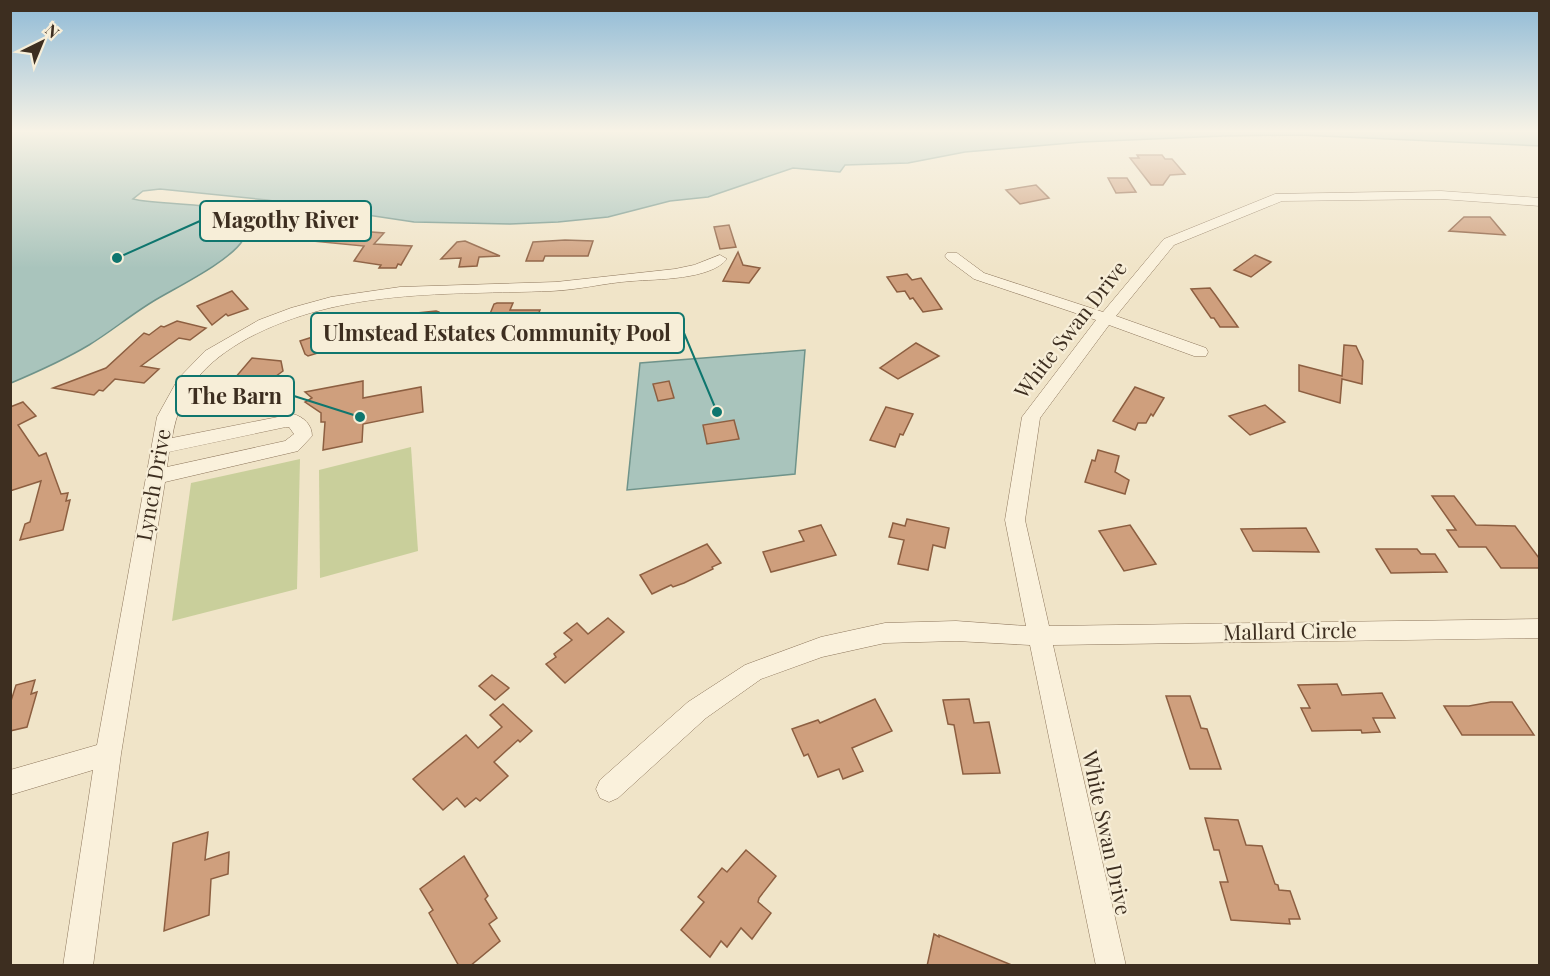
<svg xmlns="http://www.w3.org/2000/svg" width="1550" height="976" viewBox="0 0 1550 976" font-family="'Playfair Display',serif">
  <style>
    .green { fill: #c9cf9b }
    .water { fill: #a9c4bc; stroke: #6f938a; stroke-width: 1.5 }
    .building { fill: #cf9f7d; stroke: #8d5f41; stroke-width: 1.5 }
    .lines { fill: none; stroke-linecap: round; stroke-linejoin: round }
    .minor-casing { stroke: #8d765c; stroke-width: 1 }
    .minor { fill: #faf1dc; fill-rule: evenodd }
    .labels { text-anchor: middle; stroke-width: 4.5; stroke-linejoin: round; paint-order: stroke }
    .street-label { font-size: 21px; fill: #3d2e20; stroke: #f7eed8 }
    .leader { fill: none; stroke: #0f766e; stroke-width: 2 }
    .callout-dot { fill: #0f766e; stroke: #f7eed8; stroke-width: 2 }
    .callout { fill: #f7eed8; stroke: #0f766e; stroke-width: 2 }
    .callout-label { font-size: 22px; text-anchor: middle; font-weight: bold; fill: #3d2e20 }
  </style>
  <rect width="100%" height="100%" fill="#f0e4c8"/>
  <g class="green">
    <polygon points="411,447 418,551 320,578 319,470"/>
    <polygon points="300,459 297,589 172,621 191,483"/>
  </g>
  <g class="water">
    <path d="M11 132H1539L1540 146 1300 135 1223 136 1082 142 965 152 908 163 845 165 840 172 793 168 708 197 670 201 608 217 558 222 510 224 414 222 267 200 160 189 143 191 133 199C161 206 218 200 240 219 246 224 247 233 243 240 230 261 179 286 157 299 133 313 112 331 89 345 64 360 37 372 11 383Z"/>
    <polygon points="805,350 795,474 627,490 640,363"/>
  </g>
  <g class="building">
    <polygon points="1137,155 1162,155 1165,159 1172,159 1185,174 1170,175 1163,185 1151,185 1130,158 1139,158"/>
    <polygon points="1108,178 1127,178 1136,192 1116,193"/>
    <polygon points="1036,185 1049,198 1020,204 1006,190"/>
    <polygon points="1464,217 1490,217 1505,235 1449,231"/>
    <polygon points="729,225 736,247 720,249 714,227"/>
    <polygon points="305,227 384,233 374,244 412,246 401,265 398,264 396,268 379,268 381,265 354,261 364,246 303,240"/>
    <polygon points="565,240 593,241 588,256 545,256 543,261 526,261 533,242"/>
    <polygon points="465,241 500,256 479,257 477,266 459,267 461,258 441,259 457,242"/>
    <polygon points="738,252 743,265 760,268 749,283 723,281"/>
    <polygon points="1255,255 1271,262 1251,277 1234,270"/>
    <polygon points="907,274 912,280 921,278 942,309 923,312 913,298 910,299 905,291 897,292 887,277"/>
    <polygon points="1210,288 1216,296 1238,327 1220,327 1214,318 1211,318 1191,289"/>
    <polygon points="232,291 248,309 228,316 226,314 212,325 197,306"/>
    <polygon points="497,303 513,303 510,310 540,310 533,327 523,327 518,340 514,342 508,342 495,331 483,331 494,304"/>
    <polygon points="436,311 439,312 438,327 430,328 430,334 416,336 415,339 399,341 402,320 416,319 417,313"/>
    <polygon points="177,321 206,328 190,340 179,338 141,366 159,369 144,383 115,379 103,391 99,390 94,395 53,388 106,368 144,333 149,335 161,326 164,327"/>
    <polygon points="347,326 354,342 308,356 305,354 300,341"/>
    <polygon points="916,343 939,356 898,379 880,368"/>
    <polygon points="1344,345 1356,346 1363,361 1362,384 1342,379 1340,403 1299,391 1299,365 1342,376"/>
    <polygon points="252,358 281,361 283,371 272,379 262,378 253,388 228,386"/>
    <polygon points="363,381 363,398 421,387 423,412 363,424 362,442 323,450 325,422 321,422 321,413 305,402 312,398 305,392"/>
    <polygon points="669,381 674,398 658,401 653,384"/>
    <polygon points="1135,387 1164,398 1153,416 1151,414 1146,423 1138,423 1135,430 1113,421"/>
    <polygon points="23,402 36,416 18,425 39,456 46,453 61,494 68,493 66,501 70,500 63,530 20,540 25,524 30,522 41,481 10,491 10,407"/>
    <polygon points="1265,405 1285,422 1250,435 1229,416"/>
    <polygon points="886,407 913,414 903,435 900,434 895,447 870,440"/>
    <polygon points="734,420 739,439 707,444 703,425"/>
    <polygon points="1098,450 1119,456 1115,472 1129,480 1125,494 1085,482 1092,460 1095,461"/>
    <polygon points="1432,496 1454,496 1476,525 1515,526 1539,558 1539,568 1501,568 1486,547 1459,547 1447,530 1456,530"/>
    <polygon points="907,519 949,528 945,548 933,545 928,570 898,564 904,540 889,537 893,523 905,526"/>
    <polygon points="821,525 836,555 771,572 763,552 804,541 799,531"/>
    <polygon points="1130,525 1156,564 1124,571 1099,531"/>
    <polygon points="1306,528 1319,552 1253,551 1241,529"/>
    <polygon points="707,544 721,563 712,567 713,569 684,583 673,587 671,585 652,594 640,575"/>
    <polygon points="1376,549 1417,549 1421,554 1435,554 1447,572 1391,573"/>
    <polygon points="608,618 624,632 565,683 546,664 556,657 554,654 572,640 564,633 577,623 588,634"/>
    <polygon points="492,675 509,688 495,700 479,686"/>
    <polygon points="35,680 31,694 37,692 27,727 10,731 10,704 16,685"/>
    <polygon points="1337,684 1342,695 1382,693 1395,718 1373,718 1380,732 1362,733 1361,730 1312,731 1301,708 1310,708 1298,685"/>
    <polygon points="1166,696 1190,696 1201,728 1207,729 1221,769 1190,769"/>
    <polygon points="875,699 892,731 852,748 863,771 843,779 839,769 818,777 808,754 804,756 792,729 818,720 820,723"/>
    <polygon points="969,699 974,723 989,722 1000,773 963,774 954,725 948,724 943,700"/>
    <polygon points="1491,702 1512,702 1534,735 1462,735 1444,706 1469,706"/>
    <polygon points="503,704 532,731 520,742 518,740 494,762 508,776 480,801 476,798 465,807 457,798 443,810 413,779 466,735 478,748 502,727 490,715"/>
    <polygon points="1205,818 1238,820 1246,845 1262,846 1275,884 1278,885 1279,890 1290,891 1300,919 1289,919 1290,924 1231,920 1220,882 1228,882 1219,850 1214,850"/>
    <polygon points="208,832 205,860 229,852 228,874 211,879 209,915 164,931 173,843"/>
    <polygon points="746,850 776,876 759,898 758,902 771,913 752,939 741,928 727,947 721,941 710,957 681,930 704,902 698,897 722,868 727,872"/>
    <polygon points="464,856 488,896 485,899 497,918 489,924 500,941 470,966 459,966 429,913 433,910 420,889"/>
    <polygon points="934,934 939,937 939,935 1014,966 927,966"/>
  </g>
  <g class="lines">
    <g class="minor-casing">
      <g id="minor">
        <polygon points="1441,191 1540,198 1540,206 1441,199 1282,201 1174,245 1116,316 1206,348 1208,352 1206,356 1194,356 1109,325 1040,418 1025,520 1049,626 1540,619 1540,638 1053,645 1126,966 1096,966 1030,645 956,641 885,643 822,657 761,679 706,718 618,798 609,802 600,798 596,789 600,780 688,702 745,665 753,662 821,637 885,623 956,621 1026,626 1005,520 1022,417 1096,320 974,279 947,259 945,256 947,253 957,253 984,273 1103,312 1164,239 1275,194"/>
        <path d="M720 255 727 259C710 280 657 279 632 281 604 283 578 290 551 291 447 295 343 288 248 338 205 362 180 389 172 438L293 414C304 417 312 425 312 436L298 451 165 482 121 754 93 966H63L93 770 10 795V770L97 745 157 417 178 379 205 351 259 320 291 308 331 297 400 287 556 282 675 269 694 265ZM286 427H289L294 434 285 441 167 467 169 452Z"/>
      </g>
    </g>
    <use href="#minor" class="minor"/>
  </g>
  <linearGradient id="sky" x2="0" y2="1"><stop stop-color="#8fbad6"/><stop offset="0.49" stop-color="#f8f3e6"/><stop offset="1" stop-color="#f8f3e6" stop-opacity="0"/></linearGradient>
  <rect width="1550" height="268" fill="url(#sky)"/>
  <g class="labels">
    <g class="street-label">
      <text transform="translate(1071 330) rotate(-52)" y="7">White Swan Drive</text>
      <text transform="translate(154 485) rotate(-80)" y="7">Lynch Drive</text>
      <text transform="translate(1290 632) rotate(-1)" y="7">Mallard Circle</text>
      <text transform="translate(1106 833) rotate(78)" y="7">White Swan Drive</text>
    </g>
  </g>
  <path class="leader" d="M117 258L200 221M717 412L684 333M360 417L294 396"/>
  <g class="callout-dot">
    <circle cx="117" cy="258" r="6"/>
    <circle cx="717" cy="412" r="6"/>
    <circle cx="360" cy="417" r="6"/>
  </g>
  <g class="callout">
    <rect x="200" y="201" width="171" height="40" rx="6"/>
    <rect x="311" y="313" width="373" height="40" rx="6"/>
    <rect x="176" y="376" width="118" height="40" rx="6"/>
  </g>
  <g class="callout-label">
    <text x="285" y="228">Magothy River</text>
    <text x="497" y="341">Ulmstead Estates Community Pool</text>
    <text x="235" y="404">The Barn</text>
  </g>
  <rect width="1550" height="976" fill="none" stroke="#3d2e20" stroke-width="24"/>
  <g transform="translate(42 42) rotate(43)" stroke="#f7eed8" stroke-width="4.5" paint-order="stroke">
  <path d="M0-4.5L10 22L0 15L-10 22Z" fill="#3d2e20"/>
  <text y="-9" font-size="16" font-weight="bold" text-anchor="middle" fill="#3d2e20">N</text>
  </g>
</svg>
